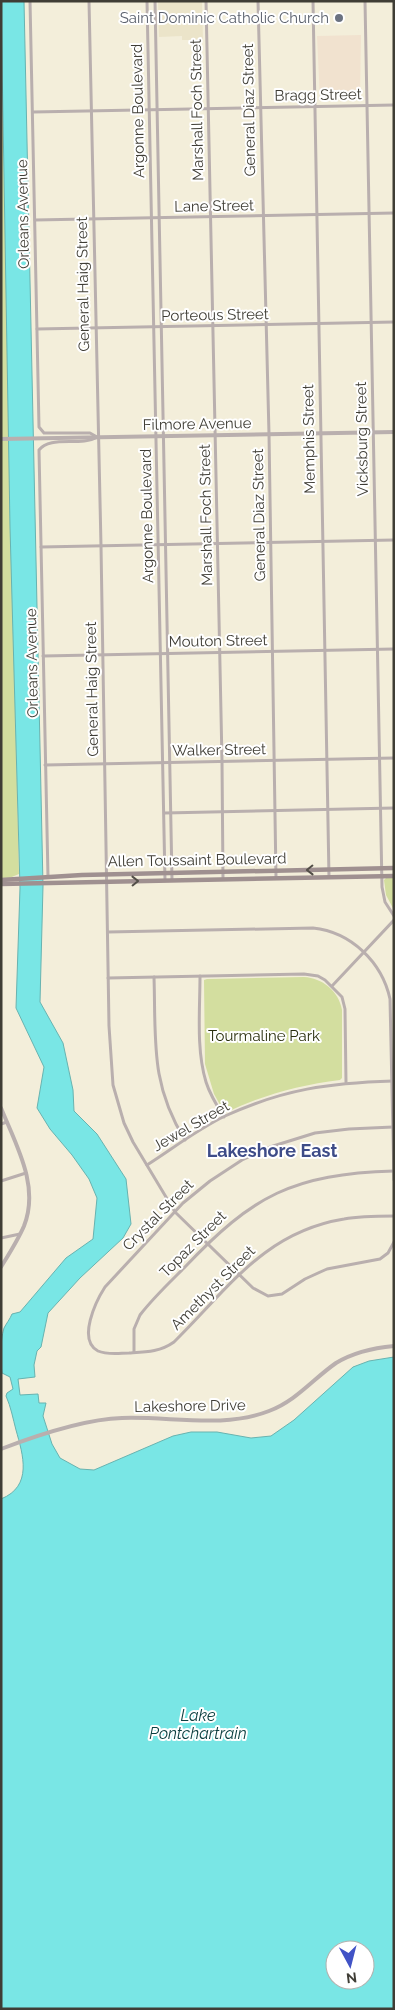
<svg xmlns="http://www.w3.org/2000/svg" width="395" height="2010" viewBox="0 0 395 2010" font-family="Raleway,sans-serif">
  <style>
    .built { fill: #ebe4c9 }
    .education { fill: #f1e2cf }
    .green { fill: #d3de9f }
    .water { fill: #79e6e5; stroke: #68b3b0; fill-rule: evenodd }
    .lines { fill: none; stroke-linecap: round; stroke-linejoin: round }
    .minor { stroke: #b9afae; stroke-width: 3 }
    .tertiary { stroke: #b9afae; stroke-width: 4 }
    .secondary { stroke: #9f9090; stroke-width: 4.5 }
    .oneway { stroke: #524e47 }
    .worship-dot { fill: #6b7280; stroke: #fff; stroke-width: 2 }
    .labels { text-anchor: middle; stroke-width: 4; stroke-linejoin: round; paint-order: stroke }
    .worship-label { font-size: 15px; fill: #5b616d; stroke: #fff; text-anchor: end }
    .street-label { font-size: 15px; fill: #3f3d35; stroke: #fff }
    .park-label { font-size: 15px; fill: #2b300f; stroke: #fff }
    .water-label { font-size: 16px; font-style: italic; fill: #0d4041; stroke: #fff }
    .quarter-label { font-size: 18px; font-weight: bold; fill: #3e4c88; stroke: #fff }
  </style>
  <rect width="100%" height="100%" fill="#f3eeda"/>
  <polygon class="built" points="158,1 202,1 203,40 182,40 182,36 159,37"/>
  <polygon class="education" points="361,35 360,96 359,98 320,100 317,36"/>
  <g class="green">
    <polygon points="1,48 19,874 7,879 1,880"/>
    <polygon points="386,878 394,878 394,910 386,895 384,880"/>
    <path d="M304 977C322 978 339 991 342 1010V1078L340 1080C300 1085 263 1095 227 1112H224L214 1094 205 1064 204 980 207 979Z"/>
  </g>
  <path class="water" d="M1 1H24L43 886 40 1002 63 1043 73 1090 74 1111 97 1134 126 1179 131 1224 123 1238 80 1278 48 1313 41 1347 37 1351 34 1365 35 1377 18 1379 20 1395 38 1394 39 1403H46L43 1416 52 1444 60 1458 80 1469 94 1470 173 1436 191 1432H217L251 1438 271 1436 294 1420 353 1367 369 1361 394 1357V2009H1V1499C33 1486 23 1455 16 1430 13 1419 11 1407 6 1396L7 1393 13 1389 10 1377 2 1373C0 1359 0 1342 4 1328 6 1324 10 1319 12 1314L20 1312 66 1258 93 1239 97 1198 89 1179 72 1155 50 1129 37 1108 44 1067 16 1008 20 888 10 527ZM335 1950H365V1980H335Z"/>
  <g class="lines">
    <g class="minor">
      <polyline points="30,1 39,427 44,433 90,433 97,437"/>
      <polyline points="89,1 101,546 109,1026 113,1085 124,1123 133,1142 175,1212 253,1288 268,1296 282,1294 305,1279 327,1269 380,1259 388,1253 394,1242"/>
      <polyline points="147,1 165,880"/>
      <polyline points="155,1 172,880"/>
      <polyline points="206,1 222,761 223,879"/>
      <polyline points="258,1 269,434 276,878"/>
      <polyline points="313,1 329,877"/>
      <polyline points="365,1 382,887 385,902 394,916"/>
      <polyline points="33,112 394,105"/>
      <polyline points="35,220 394,213"/>
      <polyline points="37,329 394,322"/>
      <polyline points="41,547 394,540"/>
      <polyline points="43,656 394,649"/>
      <polyline points="45,765 394,758"/>
      <polyline points="165,813 394,808"/>
      <path d="M48 877 39 450C50 435 81 447 97 437"/>
      <path d="M108 932 313 928C351 932 382 962 390 999L394 1180"/>
      <path d="M200 976C200 1010 196 1049 206 1082 210 1095 217 1106 224 1117"/>
      <path d="M154 977C156 1040 150 1084 185 1140"/>
      <polyline points="108,978 304,974 318,976 325,980 342,997 345,1009 346,1082"/>
      <polyline points="332,986 394,920"/>
      <polyline points="1,1124 7,1122"/>
      <path d="M393 1127 349 1129 315 1133 270 1147 242 1160 210 1181 183 1203 105 1287C96 1301 77 1340 98 1351 107 1355 120 1353 129 1353 146 1352 160 1352 174 1342 228 1289 264 1232 344 1219 360 1216 377 1216 394 1216"/>
      <path d="M147 1165C172 1149 198 1129 225 1116 284 1089 329 1083 393 1081"/>
      <polyline points="1,1181 26,1173"/>
      <polyline points="1,1238 20,1234"/>
      <path d="M134 1352V1329L140 1315C153 1298 169 1283 184 1268 253 1195 293 1174 394 1171"/>
    </g>
    <g class="tertiary">
      <polyline points="1,439 394,432"/>
      <path d="M1 1108C16 1145 40 1186 24 1226 18 1240 9 1254 1 1267"/>
      <path d="M1 1449C35 1436 86 1419 122 1418 170 1416 223 1429 269 1411 296 1401 313 1379 336 1363 354 1352 373 1348 394 1346"/>
    </g>
    <g class="secondary">
      <polyline points="1,880 82,875 394,868"/>
      <polyline points="1,884 394,876"/>
    </g>
  </g>
  <defs><path id="oneway-chevron" d="M-2-3.5L2.5 0L-2 3.5" fill="none" stroke-width="1.6" stroke-linecap="round" stroke-linejoin="round" transform="scale(1.25)"/></defs>
  <g class="oneway">
    <use href="#oneway-chevron" transform="translate(310 870) rotate(179)"/>
    <use href="#oneway-chevron" transform="translate(135 881) rotate(-1)"/>
  </g>
  <circle class="worship-dot" cx="339" cy="18" r="5"/>
  <g class="labels">
    <g class="worship-label">
      <text x="329" y="23">Saint Dominic Catholic Church</text>
    </g>
    <g class="street-label">
      <text transform="translate(318 95) rotate(-1)" y="5">Bragg Street</text>
      <text transform="translate(197 110) rotate(-91)" y="5">Marshall Foch Street</text>
      <text transform="translate(249 110) rotate(-91)" y="5">General Diaz Street</text>
      <text transform="translate(138 111) rotate(-91)" y="5">Argonne Boulevard</text>
      <text transform="translate(214 206) rotate(-1)" y="5">Lane Street</text>
      <text transform="translate(23 214) rotate(-91)" y="5">Orleans Avenue</text>
      <text transform="translate(83 284) rotate(-91)" y="5">General Haig Street</text>
      <text transform="translate(215 315) rotate(-1)" y="5">Porteous Street</text>
      <text transform="translate(197 424) rotate(-1)" y="5">Filmore Avenue</text>
      <text transform="translate(309 439) rotate(-91)" y="5">Memphis Street</text>
      <text transform="translate(362 439) rotate(-91)" y="5">Vicksburg Street</text>
      <text transform="translate(206 515) rotate(-91)" y="5">Marshall Foch Street</text>
      <text transform="translate(259 515) rotate(-91)" y="5">General Diaz Street</text>
      <text transform="translate(147 516) rotate(-91)" y="5">Argonne Boulevard</text>
      <text transform="translate(218 641) rotate(-1)" y="5">Mouton Street</text>
      <text transform="translate(32 663) rotate(-91)" y="5">Orleans Avenue</text>
      <text transform="translate(92 689) rotate(-91)" y="5">General Haig Street</text>
      <text transform="translate(219 750) rotate(-1)" y="5">Walker Street</text>
      <text transform="translate(197 860) rotate(-1)" y="5">Allen Toussaint Boulevard</text>
      <text transform="translate(191 1126) rotate(-30)" y="5">Jewel Street</text>
      <text transform="translate(158 1215) rotate(-45)" y="5">Crystal Street</text>
      <text transform="translate(193 1244) rotate(-45)" y="5">Topaz Street</text>
      <text transform="translate(213 1288) rotate(-45)" y="5">Amethyst Street</text>
      <text transform="translate(190 1406) rotate(-1)" y="5">Lakeshore Drive</text>
    </g>
    <g class="park-label">
      <text x="264" y="1041">Tourmaline Park</text>
    </g>
    <g class="water-label">
      <text x="198" y="1721">Lake<tspan x="198" dy="18">Pontchartrain</tspan></text>
    </g>
    <g class="quarter-label">
      <text x="272" y="1157">Lakeshore East</text>
    </g>
  </g>
  <rect width="395" height="2010" fill="none" stroke="#3f3d35" stroke-width="5"/>
  <g transform="translate(350 1965) rotate(173)"><circle r="24" fill="#ffffff" stroke="#b2b1ae"/>
  <path d="M0-4L9 19L0 12L-9 19Z" fill="#4153c6"/>
  <text y="-8" font-size="14" font-weight="bold" text-anchor="middle" fill="#3f3d35">N</text>
  </g>
</svg>
